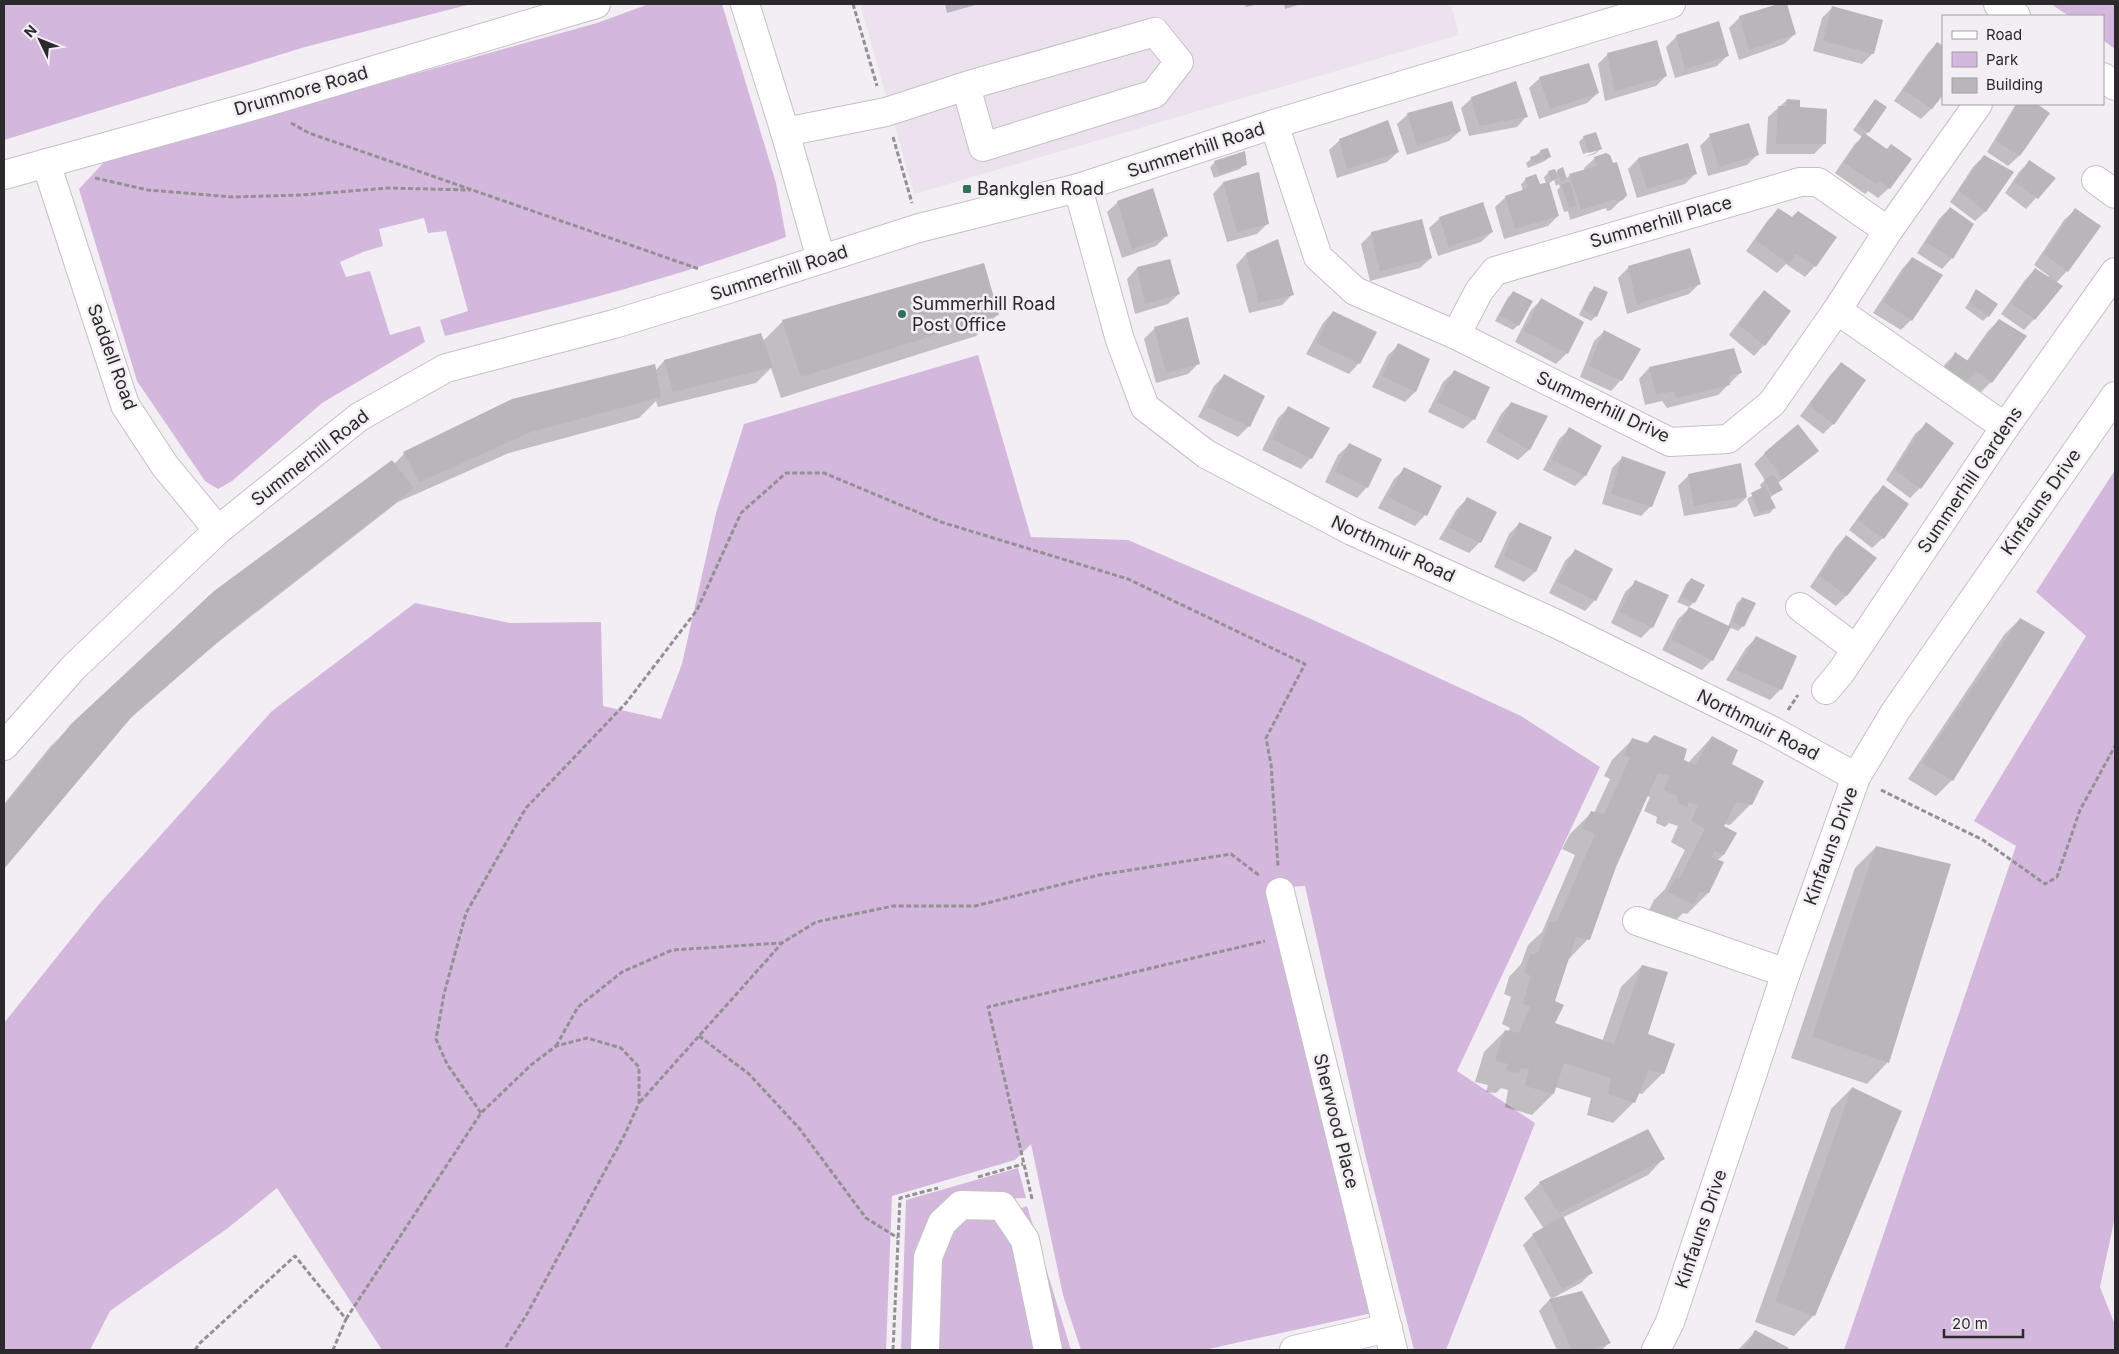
<svg xmlns="http://www.w3.org/2000/svg" width="2119" height="1354" viewBox="0 0 2119 1354" font-family="Inter,sans-serif">
  <style>
    .built { fill: #ebe2ee }
    .green { fill: #d4b7dd }
    .shadow { fill: #0003 }
    .building { fill: #b9b6ba }
    .lines { fill: none; stroke-linecap: round; stroke-linejoin: round }
    .minor-casing { stroke: #c4c0c5; stroke-width: 30 }
    .path { stroke: #939094; stroke-width: 3; stroke-dasharray: 5 2.5; stroke-linecap: butt }
    .minor { stroke: #fff; stroke-width: 28 }
    .poi-dot { fill: #336f5a; stroke: #f2eef3; stroke-width: 2 }
    .labels { text-anchor: middle; stroke-width: 5; stroke-linejoin: round; paint-order: stroke }
    .street-label { font-size: 18px; fill: #2b292b; stroke: #f2eef3 }
    .poi-label { font-size: 18px; fill: #2b292b; stroke: #f2eef3; text-anchor: start }
  </style>
  <rect width="100%" height="100%" fill="#f2eef3"/>
  <polygon class="built" points="860,4 1451,4 1459,35 914,194"/>
  <g class="green">
    <polygon points="4,4 471,4 305,47 4,140"/>
    <path d="M649 4H722L776 183 786 237C676 278 560 307 445 336L440 320 468 311 446 231 428 233 424 218 379 229 383 246 363 252 340 262 346 277 370 271 390 335 420 326 425 342 322 403 232 481 218 489 205 481 137 381 79 189 106 160 597 23Z"/>
    <polygon points="2051,4 2115,4 2115,49 2103,40 2103,16 2069,16"/>
    <polygon points="978,355 1031,537 1128,540 1311,619 1521,716 1600,767 1457,1071 1535,1123 1446,1350 1414,1350 1365,1154 1305,886 1271,888 1372,1313 1204,1350 1081,1350 1063,1295 1031,1144 1015,1160 892,1196 886,1350 382,1350 277,1188 228,1228 110,1311 90,1350 4,1350 4,1023 100,903 272,711 415,603 510,623 601,622 603,706 661,719 682,664 716,513 744,424"/>
    <polygon points="2115,470 2115,1217 2100,1287 2115,1325 2115,1350 1844,1350 2016,846 1974,821 2086,636 2036,592"/>
    <polygon points="1018,1168 1026,1198 974,1199 940,1213 918,1350 901,1350 906,1200"/>
    <polygon points="1027,1206 1071,1350 1053,1350 1013,1211"/>
    <path d="M989 1215 1013 1229 1038 1350H936C938 1324 935 1230 962 1220 969 1216 980 1217 989 1215Z"/>
  </g>
  <g class="shadow">
    <polygon points="945,4 979,4 947,13"/>
    <polygon points="1245,4 1259,4 1246,7"/>
    <polygon points="1284,4 1301,4 1285,9"/>
    <polygon points="1782,4 1786,4 1795,34 1784,44 1739,60 1729,28 1740,17"/>
    <polygon points="1832,8 1873,53 1862,64 1813,51 1822,18"/>
    <polygon points="1677,36 1728,55 1717,66 1675,78 1666,47"/>
    <polygon points="1937,43 1943,92 1931,109 1921,119 1894,101 1927,54"/>
    <polygon points="1608,54 1666,76 1656,86 1605,101 1598,64"/>
    <polygon points="1540,78 1598,93 1587,103 1539,119 1529,88"/>
    <polygon points="1472,98 1527,116 1517,127 1469,136 1461,108"/>
    <polygon points="1787,100 1798,108 1825,143 1814,154 1766,154 1768,117"/>
    <polygon points="1875,100 1868,132 1865,135 1889,188 1878,198 1868,191 1865,194 1835,173 1854,145 1862,137 1853,130"/>
    <polygon points="2016,104 2034,104 2048,113 2019,156 2008,166 1987,152"/>
    <polygon points="1408,114 1460,131 1449,141 1407,155 1397,124"/>
    <polygon points="1710,136 1757,155 1747,165 1708,176 1700,146"/>
    <polygon points="1584,137 1600,149 1595,154 1584,157 1596,152 1596,150 1583,154 1579,142"/>
    <polygon points="1340,140 1398,152 1387,162 1337,178 1329,150"/>
    <polygon points="1541,151 1550,156 1545,161 1528,168 1526,163"/>
    <polygon points="1984,156 1986,211 1975,221 1950,202 1973,167"/>
    <polygon points="1595,158 1622,199 1611,210 1607,211 1606,208 1570,220 1568,211 1564,212 1557,190 1560,187 1559,184 1556,186 1554,180 1548,184 1558,216 1548,226 1504,239 1495,207 1506,197 1523,191 1521,184 1526,179 1535,187 1546,184 1544,177 1549,172 1555,173 1558,171 1566,179 1570,175 1585,171 1584,168"/>
    <polygon points="1638,159 1696,173 1685,184 1637,198 1628,169"/>
    <polygon points="1215,162 1245,164 1240,169 1214,178 1210,167"/>
    <polygon points="2029,162 2054,178 2026,209 2005,193 2019,172"/>
    <polygon points="1258,174 1268,223 1257,234 1227,242 1213,194 1223,183"/>
    <polygon points="1118,202 1166,236 1156,246 1122,258 1107,212"/>
    <polygon points="1950,208 1952,258 1942,269 1917,253 1939,219"/>
    <polygon points="1779,209 1792,219 1836,238 1815,266 1805,277 1786,264 1777,273 1746,251 1768,220"/>
    <polygon points="2075,210 2067,271 2056,283 2034,319 2024,330 2001,314 2025,280 2035,269 2048,278 2049,276 2034,265 2064,220"/>
    <polygon points="1440,218 1492,232 1481,242 1438,256 1429,228"/>
    <polygon points="1372,233 1431,258 1420,268 1370,281 1361,244"/>
    <polygon points="1246,254 1293,294 1282,305 1249,313 1236,265"/>
    <polygon points="1912,258 1911,320 1901,330 1873,313 1902,269"/>
    <polygon points="1169,260 1179,294 1168,304 1135,314 1127,279 1137,268"/>
    <polygon points="1629,267 1700,283 1689,294 1627,314 1618,278"/>
    <polygon points="1595,288 1596,316 1591,321 1579,315 1590,292"/>
    <polygon points="1764,291 1790,311 1764,345 1754,356 1729,335 1754,302"/>
    <polygon points="1976,291 1988,316 1983,321 1965,308"/>
    <polygon points="1513,293 1518,325 1513,330 1495,321 1508,297"/>
    <polygon points="1542,299 1582,323 1567,353 1556,364 1515,342 1531,310"/>
    <polygon points="1333,312 1359,363 1349,374 1306,354 1323,323"/>
    <polygon points="997,315 976,336 781,398 771,368 756,383 658,407 656,401 639,418 509,453 398,502 217,643 125,723 4,867 4,804 50,747 72,725 394,464 404,454 655,371 664,361 763,341 783,321"/>
    <polygon points="1999,320 1991,382 1981,392 1965,381 1938,380 1945,364 1955,354 1966,362 1988,331"/>
    <polygon points="1155,328 1198,364 1188,374 1156,383 1144,339"/>
    <polygon points="1605,331 1621,380 1611,391 1580,377 1594,341"/>
    <polygon points="1399,345 1429,360 1415,392 1405,402 1372,387 1388,355"/>
    <polygon points="1841,364 1833,424 1823,434 1800,416 1831,374"/>
    <polygon points="1649,368 1741,372 1718,395 1667,408 1662,401 1645,405 1639,379"/>
    <polygon points="1454,372 1474,419 1463,429 1428,412 1443,382"/>
    <polygon points="1225,375 1249,426 1238,437 1198,417 1214,386"/>
    <polygon points="1511,403 1546,417 1529,450 1518,460 1486,442 1501,414"/>
    <polygon points="1289,407 1311,458 1301,469 1262,450 1278,418"/>
    <polygon points="1926,424 1920,488 1910,498 1886,480 1915,434"/>
    <polygon points="1570,429 1600,446 1585,476 1575,486 1543,470 1559,439"/>
    <polygon points="1349,445 1367,487 1357,498 1325,482 1338,455"/>
    <polygon points="1818,451 1778,483 1781,490 1769,498 1774,508 1770,513 1754,517 1747,499 1762,489 1760,485 1765,480 1754,464 1764,454"/>
    <polygon points="1622,458 1651,506 1641,516 1602,504 1612,468"/>
    <polygon points="1740,465 1746,498 1736,507 1684,516 1678,486 1689,475"/>
    <polygon points="1405,469 1425,515 1415,526 1378,508 1394,479"/>
    <polygon points="1883,487 1907,504 1883,538 1872,548 1849,530 1873,497"/>
    <polygon points="1467,499 1480,542 1469,553 1439,539 1457,509"/>
    <polygon points="1520,523 1551,538 1535,572 1524,582 1494,567 1509,534"/>
    <polygon points="1846,536 1846,596 1836,606 1810,587 1836,547"/>
    <polygon points="1575,551 1595,600 1585,611 1549,593 1565,561"/>
    <polygon points="1691,579 1694,602 1689,607 1677,602 1686,584"/>
    <polygon points="1636,582 1667,596 1652,627 1641,638 1611,623 1625,592"/>
    <polygon points="1742,599 1743,626 1738,631 1729,627 1712,660 1702,670 1662,650 1678,619 1689,609 1728,627 1737,603"/>
    <polygon points="2020,619 1952,780 1936,796 1908,779 2004,635"/>
    <polygon points="1756,638 1795,657 1781,689 1770,700 1726,680 1746,648"/>
    <polygon points="1654,736 1688,763 1712,737 1731,764 1751,804 1730,825 1723,824 1723,855 1717,861 1708,893 1687,914 1683,913 1672,924 1647,914 1654,900 1665,889 1685,850 1671,842 1678,826 1669,823 1665,827 1656,823 1657,817 1644,811 1650,797 1646,796 1615,866 1588,939 1567,961 1553,1002 1554,1024 1602,1042 1621,987 1642,966 1646,1035 1663,1073 1642,1094 1638,1093 1634,1102 1613,1123 1587,1115 1591,1098 1555,1087 1553,1094 1532,1115 1505,1107 1508,1090 1501,1088 1496,1093 1486,1092 1488,1085 1475,1082 1484,1052 1505,1031 1508,1032 1510,1028 1502,1024 1511,997 1504,994 1509,977 1521,964 1528,945 1542,932 1575,855 1562,849 1570,834 1591,813 1594,813 1610,779 1604,776 1612,760 1633,739 1646,744"/>
    <polygon points="1876,847 1949,865 1887,1063 1867,1084 1791,1058 1855,868"/>
    <polygon points="1852,1088 1814,1315 1794,1336 1755,1322 1831,1109"/>
    <polygon points="1663,1159 1648,1175 1562,1218 1591,1273 1581,1283 1551,1299 1523,1245 1533,1235 1544,1229 1524,1198 1540,1183"/>
    <polygon points="1581,1292 1609,1343 1602,1350 1557,1350 1539,1311 1549,1300"/>
    <polygon points="1755,1332 1787,1348 1786,1350 1738,1350"/>
  </g>
  <g class="building">
    <polygon points="1778,4 1787,4 1796,34 1749,50 1739,16"/>
    <polygon points="1832,6 1883,20 1874,54 1823,41"/>
    <polygon points="1719,21 1729,56 1685,69 1676,35"/>
    <polygon points="1657,40 1667,76 1615,91 1607,53"/>
    <polygon points="1937,42 1943,46 1943,95 1932,109 1904,90"/>
    <polygon points="1589,63 1599,93 1550,109 1539,77"/>
    <polygon points="1516,81 1528,117 1479,126 1471,97"/>
    <polygon points="1787,99 1800,100 1800,107 1827,109 1826,144 1776,144 1778,106 1786,106"/>
    <polygon points="1875,99 1887,107 1869,133 1857,125"/>
    <polygon points="1452,101 1461,131 1417,145 1407,113"/>
    <polygon points="2018,104 2037,104 2050,113 2020,156 1996,141"/>
    <polygon points="1388,120 1399,152 1347,169 1339,139"/>
    <polygon points="1749,123 1759,155 1719,167 1709,134"/>
    <polygon points="1596,132 1602,149 1589,153 1583,136"/>
    <polygon points="1864,133 1887,149 1891,144 1912,159 1890,189 1879,181 1876,184 1844,163"/>
    <polygon points="1688,143 1697,174 1647,189 1638,158"/>
    <polygon points="1548,148 1551,157 1544,160 1540,150"/>
    <polygon points="1245,151 1247,165 1219,174 1214,161"/>
    <polygon points="1606,153 1610,155 1613,163 1617,162 1627,195 1623,200 1617,202 1616,199 1581,210 1569,174 1597,166 1594,157"/>
    <polygon points="1540,154 1542,161 1532,163 1530,157"/>
    <polygon points="1984,155 2014,172 1986,212 1959,191"/>
    <polygon points="2029,160 2056,178 2038,199 2015,182"/>
    <polygon points="1563,167 1567,179 1561,182 1557,170"/>
    <polygon points="1555,169 1558,178 1551,180 1548,171"/>
    <polygon points="1259,172 1269,224 1237,232 1223,182"/>
    <polygon points="1536,174 1540,184 1549,182 1559,216 1515,229 1505,196 1528,188 1525,178"/>
    <polygon points="1570,182 1577,206 1569,208 1561,184"/>
    <polygon points="1153,188 1168,236 1132,249 1117,201"/>
    <polygon points="1483,202 1493,232 1449,247 1439,217"/>
    <polygon points="1950,207 1974,224 1953,259 1926,242"/>
    <polygon points="1778,208 1792,217 1798,211 1837,237 1816,267 1796,254 1789,264 1755,240"/>
    <polygon points="2075,208 2101,226 2068,272 2044,254"/>
    <polygon points="1422,219 1432,258 1380,271 1371,232"/>
    <polygon points="1278,239 1294,295 1259,303 1246,253"/>
    <polygon points="1690,248 1701,284 1637,304 1628,266"/>
    <polygon points="1912,257 1943,275 1912,321 1883,302"/>
    <polygon points="1170,259 1180,294 1145,304 1137,267"/>
    <polygon points="984,263 999,315 801,377 782,320"/>
    <polygon points="2035,268 2063,286 2035,320 2011,303"/>
    <polygon points="1594,286 1608,292 1597,317 1583,310"/>
    <polygon points="1976,289 1998,304 1989,317 1969,302"/>
    <polygon points="1764,290 1791,311 1765,346 1739,325"/>
    <polygon points="1513,291 1533,301 1519,326 1499,315"/>
    <polygon points="1541,298 1584,322 1568,354 1524,331"/>
    <polygon points="1333,311 1377,332 1360,364 1316,343"/>
    <polygon points="1188,317 1200,364 1166,373 1154,327"/>
    <polygon points="1999,319 2027,336 1992,383 1976,371 1965,383 1947,369 1955,352 1968,361"/>
    <polygon points="1604,330 1641,349 1622,381 1589,366"/>
    <polygon points="761,333 773,367 673,392 664,360"/>
    <polygon points="1398,343 1430,359 1416,392 1382,376"/>
    <polygon points="1734,348 1742,373 1729,376 1730,385 1677,398 1673,391 1656,395 1649,367"/>
    <polygon points="1841,362 1866,380 1834,425 1809,405"/>
    <polygon points="655,364 661,397 531,432 420,482 403,452 512,399"/>
    <polygon points="1454,370 1490,387 1475,420 1437,402"/>
    <polygon points="1224,374 1265,396 1250,427 1207,407"/>
    <polygon points="1511,402 1548,416 1530,450 1496,431"/>
    <polygon points="1288,406 1330,428 1312,459 1272,439"/>
    <polygon points="1926,422 1954,443 1921,489 1895,470"/>
    <polygon points="1798,424 1819,451 1783,479 1764,453"/>
    <polygon points="1569,427 1602,446 1586,476 1552,460"/>
    <polygon points="1349,443 1382,459 1368,488 1335,471"/>
    <polygon points="1622,456 1666,472 1652,507 1611,494"/>
    <polygon points="392,460 414,488 240,623 135,713 4,869 4,807 71,724 214,591"/>
    <polygon points="1741,463 1747,497 1694,506 1688,474"/>
    <polygon points="1404,467 1442,486 1427,516 1388,497"/>
    <polygon points="1774,475 1783,490 1772,495 1764,479"/>
    <polygon points="1883,485 1909,504 1884,539 1858,520"/>
    <polygon points="1765,486 1776,508 1759,513 1751,493"/>
    <polygon points="1467,497 1497,512 1481,543 1449,528"/>
    <polygon points="1519,522 1552,537 1536,572 1504,556"/>
    <polygon points="1846,535 1877,558 1847,596 1820,576"/>
    <polygon points="1575,549 1613,569 1596,601 1558,582"/>
    <polygon points="1691,578 1705,585 1695,603 1681,597"/>
    <polygon points="1635,580 1669,595 1653,628 1620,612"/>
    <polygon points="1742,597 1756,603 1744,627 1732,622"/>
    <polygon points="1689,607 1731,627 1713,661 1671,639"/>
    <polygon points="2020,618 2045,632 1953,781 1922,763"/>
    <polygon points="1756,636 1797,656 1782,690 1736,670"/>
    <polygon points="1654,735 1687,749 1684,760 1695,765 1712,736 1738,750 1732,764 1764,781 1752,805 1736,802 1724,826 1737,833 1724,855 1714,851 1712,857 1724,862 1709,893 1700,892 1694,904 1667,892 1675,878 1680,878 1705,829 1691,821 1698,805 1689,802 1687,807 1677,803 1677,796 1664,790 1670,776 1658,773 1616,867 1590,940 1576,937 1555,1001 1564,1005 1555,1023 1614,1044 1642,965 1668,972 1648,1034 1675,1044 1664,1074 1649,1070 1635,1103 1608,1094 1611,1078 1564,1063 1554,1094 1525,1086 1529,1069 1521,1068 1518,1073 1506,1071 1508,1064 1495,1061 1505,1030 1519,1033 1530,1007 1523,1003 1531,976 1524,973 1530,955 1538,952 1549,923 1557,921 1595,834 1582,828 1591,811 1604,814 1630,758 1624,755 1632,738 1648,743"/>
    <polygon points="1876,846 1951,864 1889,1063 1812,1037"/>
    <polygon points="1852,1087 1902,1111 1815,1316 1775,1302"/>
    <polygon points="1648,1129 1665,1159 1559,1213 1539,1182"/>
    <polygon points="1563,1216 1593,1273 1562,1289 1532,1234"/>
    <polygon points="1582,1291 1611,1343 1591,1350 1572,1350 1549,1299"/>
    <polygon points="1755,1330 1789,1348 1787,1350 1744,1350"/>
  </g>
  <g class="lines">
    <g class="minor-casing">
      <g id="minor">
        <polyline points="745,4 785,132 821,259"/>
        <polyline points="1998,4 2016,16"/>
        <polyline points="2103,77 2115,86"/>
        <polyline points="1274,124 1318,257 1355,291 1456,335 1670,442 1728,439 1772,403 1837,310 1888,231 1978,104"/>
        <polyline points="785,132 886,112 966,86 1155,32 1179,62 1154,94 983,147 966,86"/>
        <polyline points="46,163 125,405 165,466 218,530"/>
        <polyline points="4,175 260,104 596,4"/>
        <polyline points="2096,180 2115,194"/>
        <polyline points="1078,188 1120,340 1145,407 1206,454 1352,531 1559,625 1773,731 1856,777"/>
        <polyline points="1837,310 2005,427"/>
        <polyline points="1456,335 1479,291 1495,271 1800,182 1818,182 1888,231"/>
        <polyline points="1800,607 1856,649"/>
        <polyline points="1826,690 1841,672 2005,427 2115,272"/>
        <polyline points="4,746 73,668 218,530 359,417 446,368 614,324 738,286 919,228 1078,188 1274,124 1671,4"/>
        <polyline points="1280,892 1393,1350"/>
        <polyline points="1637,921 1786,973"/>
        <polyline points="925,1350 928,1257 942,1223 961,1205 1002,1206 1025,1240 1048,1350"/>
        <polyline points="1294,1350 1388,1328"/>
        <polyline points="1656,1350 1670,1322 1786,973 1856,777 1895,712 2115,396"/>
      </g>
    </g>
    <g class="path">
      <polyline points="853,4 877,86"/>
      <polyline points="291,123 309,133 699,269"/>
      <polyline points="893,137 912,203"/>
      <polyline points="95,178 148,190 233,197 301,195 388,188 470,190"/>
      <polyline points="1788,710 1798,695"/>
      <polyline points="1881,790 1983,840 2045,884 2057,877 2080,810 2115,746"/>
      <polyline points="699,1036 749,1074 799,1128 866,1218 898,1238"/>
      <polyline points="556,1046 578,1007 622,972 672,950 781,943"/>
      <polyline points="640,1102 782,943 816,922 893,906 975,906 1099,875 1231,854 1260,876"/>
      <polyline points="481,1113 447,1064 436,1039 444,994 466,913 526,808 626,703 697,610 741,513 786,473 824,473 941,522 1128,579 1305,664 1266,738 1271,764 1278,866"/>
      <polyline points="978,1177 1023,1164"/>
      <polyline points="1032,1199 988,1007 1265,941"/>
      <polyline points="346,1319 481,1113 531,1065 556,1046 587,1038 621,1048 639,1067 639,1103 625,1134 527,1314 504,1350"/>
      <polyline points="195,1350 200,1343 295,1256 346,1319 333,1350"/>
      <polyline points="893,1350 900,1198 938,1188"/>
    </g>
    <use href="#minor" class="minor"/>
  </g>
  <g class="poi-dot">
    <rect x="962" y="184" width="10" height="10" rx="2.5"/>
    <circle cx="902" cy="314" r="5"/>
  </g>
  <g class="labels">
    <g class="street-label">
      <text transform="translate(301 91) rotate(-16)" y="6">Drummore Road</text>
      <text transform="translate(1196 150) rotate(-18)" y="6">Summerhill Road</text>
      <text transform="translate(1661 222) rotate(-16)" y="6">Summerhill Place</text>
      <text transform="translate(779 273) rotate(-18)" y="6">Summerhill Road</text>
      <text transform="translate(112 357) rotate(70)" y="6">Saddell Road</text>
      <text transform="translate(1603 407) rotate(25)" y="6">Summerhill Drive</text>
      <text transform="translate(310 458) rotate(-38)" y="6">Summerhill Road</text>
      <text transform="translate(1970 480) rotate(-56)" y="6">Summerhill Gardens</text>
      <text transform="translate(2041 502) rotate(-55)" y="6">Kinfauns Drive</text>
      <text transform="translate(1393 549) rotate(25)" y="6">Northmuir Road</text>
      <text transform="translate(1758 725) rotate(27)" y="6">Northmuir Road</text>
      <text transform="translate(1831 846) rotate(-70)" y="6">Kinfauns Drive</text>
      <text transform="translate(1336 1121) rotate(76)" y="6">Sherwood Place</text>
      <text transform="translate(1701 1229) rotate(-71)" y="6">Kinfauns Drive</text>
    </g>
    <g class="poi-label">
      <text x="977" y="195">Bankglen Road</text>
      <text x="912" y="310">Summerhill Road<tspan x="912" dy="21">Post Office</tspan></text>
    </g>
  </g>
  <rect width="2119" height="1354" fill="none" stroke="#2b292b" stroke-width="10"/>
  <rect x="1942" y="15" width="162" height="90" fill="#f2eef3" stroke="#a29fa3"/>
  <rect x="1952" y="31" width="25" height="8" fill="#ffffff" stroke="#a29fa3"/>
  <text x="1986" y="40" font-size="15" fill="#2b292b">Road</text>
  <rect x="1952" y="52" width="25" height="15" fill="#d4b7dd" stroke="#a29fa3"/>
  <text x="1986" y="65" font-size="15" fill="#2b292b">Park</text>
  <rect x="1952" y="78" width="25" height="15" fill="#b9b6ba" stroke="#a29fa3"/>
  <text x="1986" y="90" font-size="15" fill="#2b292b">Building</text>
  <g transform="translate(40 40) rotate(313)" stroke="#f2eef3" stroke-width="4" paint-order="stroke">
  <path d="M0-4L9 19L0 12L-9 19Z" fill="#2b292b"/>
  <text y="-8" font-size="14" font-weight="bold" text-anchor="middle" fill="#2b292b">N</text>
  </g>
  <path d="M1944 1329v8h79v-8" fill="none" stroke="#2b292b" stroke-width="2.5"/>
  <text x="1952" y="1329" font-size="15" fill="#2b292b" stroke="#f2eef3" stroke-width="4" paint-order="stroke">20 m</text>
</svg>
